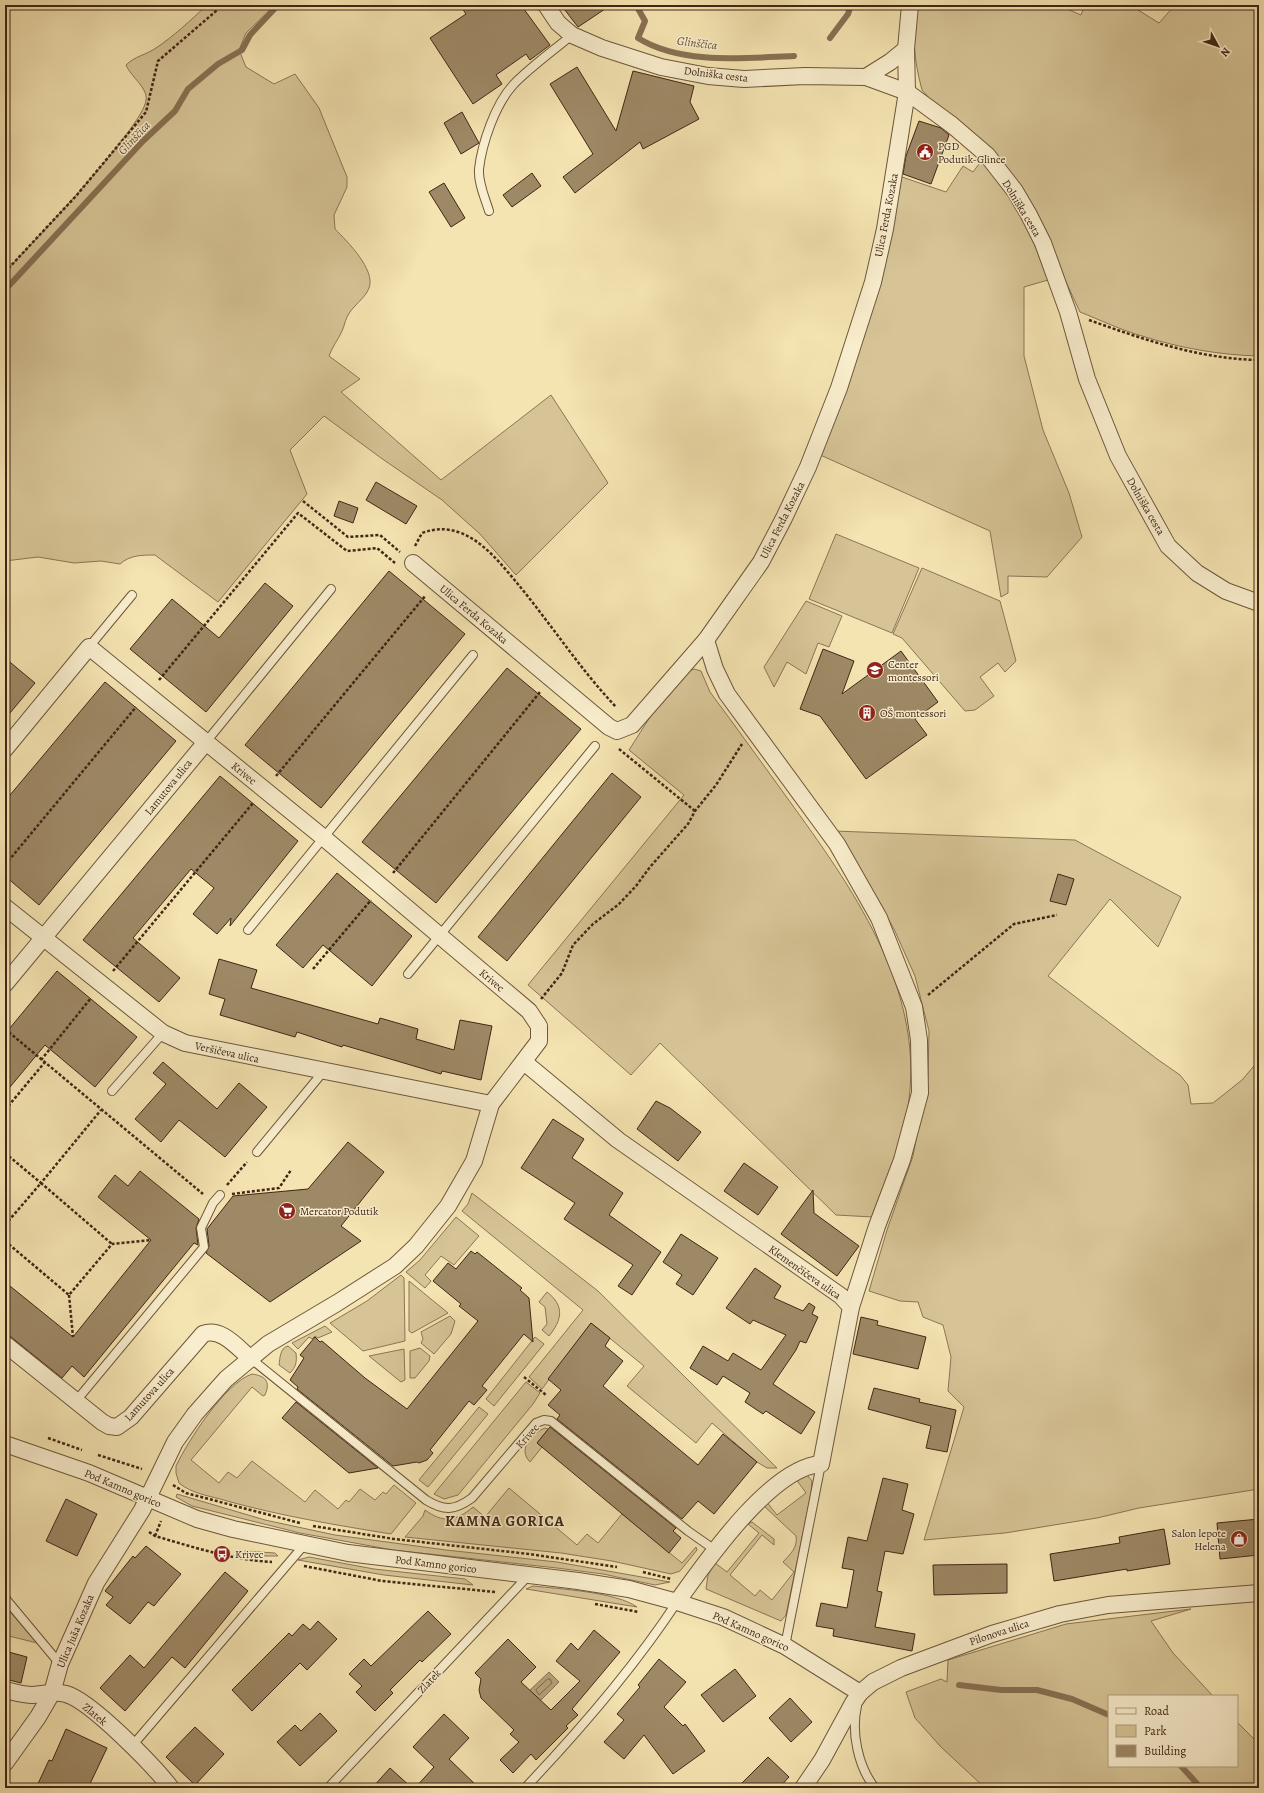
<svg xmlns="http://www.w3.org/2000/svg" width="1264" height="1793" viewBox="0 0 1264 1793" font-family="Alegreya,serif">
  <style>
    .green { fill: #d6c496; stroke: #8c7556 }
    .water { fill: #b7a37c; stroke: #887153 }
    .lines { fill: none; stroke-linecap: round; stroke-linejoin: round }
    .shore { stroke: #7c6448; stroke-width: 1 }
    .stream { stroke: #887153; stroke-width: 6 }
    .building { fill: #9e8966; stroke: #412615 }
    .lane-casing { stroke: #6e563c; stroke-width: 10 }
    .street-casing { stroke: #6e563c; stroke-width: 18 }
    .path { stroke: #412615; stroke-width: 2.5; stroke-dasharray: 3 2; stroke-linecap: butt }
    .lane { stroke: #f8edcc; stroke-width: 8 }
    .street { stroke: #f8edcc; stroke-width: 16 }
    .labels { text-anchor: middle; stroke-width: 3; stroke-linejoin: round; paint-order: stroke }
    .street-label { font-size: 11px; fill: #412615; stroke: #f8edcc }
    .poi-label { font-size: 11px; fill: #412615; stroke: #f8edcc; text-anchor: start }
    .water-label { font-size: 12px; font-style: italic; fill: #644c34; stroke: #f8edcc }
    .district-label { font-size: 15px; font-weight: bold; letter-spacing: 1px; fill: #412615; stroke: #f8edcc }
  </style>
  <rect width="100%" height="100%" fill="#f4e4b1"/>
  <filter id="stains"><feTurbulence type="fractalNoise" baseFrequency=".005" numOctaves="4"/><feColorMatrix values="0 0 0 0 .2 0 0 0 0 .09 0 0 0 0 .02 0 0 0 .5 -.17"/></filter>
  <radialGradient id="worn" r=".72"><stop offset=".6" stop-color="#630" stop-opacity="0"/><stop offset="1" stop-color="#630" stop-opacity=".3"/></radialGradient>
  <g class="green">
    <path d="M207 5H275L246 33 239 50 246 67 274 84 295 74 319 108 347 177V187L334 215 335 229C347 241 376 270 369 288 365 299 352 306 347 317 345 321 344 327 342 331 338 340 332 347 329 356L360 379 341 392 441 480 551 395 608 483 516 575 480 534 442 500 381 458 324 416 290 450 307 494 218 602 155 555C142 555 130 555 120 564L101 561 74 563 38 557 5 561V272C29 247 144 126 146 100 148 88 131 77 126 65 135 56 146 55 156 48 174 36 191 20 207 5Z"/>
    <path d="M916 5H1058L1081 15 1085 5H1138L1135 8 1159 23 1175 5H1259V356C1219 355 1180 348 1142 336 1121 330 1100 320 1080 312L1039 224 922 90C913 56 913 39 916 5Z"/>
    <polygon points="982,160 1011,196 1026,222 1048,280 1024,287 1024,356 1043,430 1069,493 1082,537 1047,577 1008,576 1008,593 1001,597 990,531 818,454 899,176 946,192 963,166 973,172"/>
    <polygon points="836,534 919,568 892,633 809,599"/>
    <polygon points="922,568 1000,601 1016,661 1005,672 998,663 980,677 994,696 975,710 965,711 902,638 893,634"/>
    <polygon points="806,601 842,616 829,647 818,643 806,674 787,662 774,687 764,667"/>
    <path d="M694 669 701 671 710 692C736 727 762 763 788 799 851 886 923 986 909 1099 905 1141 888 1179 873 1217L836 1215 660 1043 631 1075 528 985 684 795 629 750 659 703 683 674Z"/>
    <polygon points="834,831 1075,840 1181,897 1158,947 1110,899 1048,976 1157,1059 1180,1075 1188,1085 1191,1104 1213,1103 1242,1080 1259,1060 1259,1489 1139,1508 1097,1518 1005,1533 924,1540 964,1407 948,1391 951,1357 943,1325 923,1317 918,1302 900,1301 869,1291 887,1230 913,1156 928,1077 929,1031 915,976 894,929 857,863"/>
    <polygon points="472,1193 598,1291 777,1468 767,1468 757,1462 712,1423 696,1443 627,1386 644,1366 591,1323 542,1389 529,1377 583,1310 462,1211 468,1204"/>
    <polygon points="456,1217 479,1236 454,1265 441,1256 425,1275 431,1281 425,1288 406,1272 420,1260"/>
    <polygon points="401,1275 404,1278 405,1341 363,1351 330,1323 367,1301"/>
    <polygon points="409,1281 448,1313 412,1333 409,1331"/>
    <path d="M547 1292C565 1306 562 1320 549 1336L542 1330 547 1324 545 1307 539 1302Z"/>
    <polygon points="450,1316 455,1321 451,1334 434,1354 421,1343 423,1339 421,1332"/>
    <polygon points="325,1326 332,1332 318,1338 315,1336 312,1339 309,1337 298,1349 292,1343"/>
    <polygon points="535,1337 544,1344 494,1406 486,1399"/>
    <path d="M288 1346 296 1353C297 1362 296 1367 290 1373L279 1365C280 1358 280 1348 288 1346Z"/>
    <polygon points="420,1348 430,1356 429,1361 415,1378 410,1378 410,1351"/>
    <polygon points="404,1349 405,1380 401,1382 369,1356"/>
    <path d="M252 1374C265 1376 271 1381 265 1395L263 1396 252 1387 191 1460 219 1483 228 1472 237 1478 252 1461 305 1502 315 1490 338 1509 346 1500 349 1502 360 1489 375 1500 383 1492 386 1494 394 1485 416 1503 391 1534C336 1525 281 1516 227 1501 211 1496 192 1494 179 1483L176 1473V1466C188 1441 225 1383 252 1374Z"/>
    <polygon points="526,1382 540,1393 533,1404 458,1495 444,1499 434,1494"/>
    <polygon points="479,1407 488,1414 428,1487 419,1480"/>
    <path d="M545 1428 548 1429 537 1443 542 1447 530 1462C517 1449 532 1433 545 1428Z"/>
    <path d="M807 1475 812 1481 811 1494 786 1615 781 1621 706 1589 708 1575 715 1563 727 1572 759 1533 748 1524 752 1522 774 1539V1545L762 1535 730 1575 755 1596 760 1590 772 1600 794 1572 783 1562C790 1554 798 1548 796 1536L764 1506 766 1501 777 1515 806 1493 796 1479Z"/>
    <path d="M509 1488 577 1545 587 1534 598 1543 622 1514 682 1563 696 1547 697 1550 680 1571 671 1574 612 1561 561 1553 405 1537 423 1516 425 1510C443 1523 455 1522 473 1507L485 1517Z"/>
    <polygon points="177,1494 265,1520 335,1535 446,1550 557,1562 670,1582 655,1585 603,1574 557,1568 393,1550 300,1533 192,1506 176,1497"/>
    <polygon points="245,1551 275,1553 278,1556 245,1556 243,1555"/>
    <polygon points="309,1557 374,1569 465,1579 473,1585 384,1575 298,1560"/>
    <path d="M533 1586C560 1589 616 1592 637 1607L526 1589Z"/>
    <polygon points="5,1606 37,1643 5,1635"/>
    <polygon points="1191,1609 1151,1621 1173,1653 1213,1696 1109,1696 1109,1766 1237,1766 1237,1722 1259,1744 1259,1788 985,1788 941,1747 915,1718 906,1692 941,1679 947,1682 948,1660 1066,1624"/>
  </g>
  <polygon class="water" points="549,1672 559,1682 539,1702 529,1691"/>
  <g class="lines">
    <polygon class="shore" points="548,1679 550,1679 552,1683 539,1695 536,1690"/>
    <g class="stream">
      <path d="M636 5 645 21 638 38C681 65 745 58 794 56"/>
      <polyline points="830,38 848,14 851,5"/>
      <polyline points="5,290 143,141 175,111 188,89 218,64 242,50 250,35 278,5"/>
      <polyline points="959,1685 1001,1690 1037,1690 1072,1699 1109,1715"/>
      <polyline points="1181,1766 1201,1788"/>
    </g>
  </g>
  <g class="building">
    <polygon points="460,5 521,5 550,45 530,60 526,54 496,75 502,84 473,104 430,38 466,14"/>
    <polygon points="561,5 611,5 578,27"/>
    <polygon points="577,67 616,131 633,71 694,86 690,102 699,119 643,149 640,142 575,193 563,177 593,154 550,84"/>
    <polygon points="462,112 479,143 461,154 444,123"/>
    <polygon points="919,121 941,128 949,135 931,184 903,174 906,156"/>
    <polygon points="532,173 541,186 512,207 503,195"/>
    <polygon points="444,183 465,218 451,227 429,192"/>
    <polygon points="376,482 417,506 406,524 366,500"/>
    <polygon points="339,501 358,508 353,523 334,516"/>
    <polygon points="389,571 465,634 321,808 245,745"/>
    <polygon points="265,583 293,606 206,712 130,649 172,599 219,638"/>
    <polygon points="823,649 854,661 842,694 901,651 938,702 915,719 927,735 866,779 820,716 800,709"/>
    <polygon points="5,658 35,683 5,719"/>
    <polygon points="507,668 581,729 436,903 362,842"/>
    <polygon points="105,682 176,741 39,905 5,876 5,801"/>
    <polygon points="612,773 641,797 507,961 478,937"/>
    <polygon points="220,776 298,841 230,926 231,918 217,934 193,914 214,888 191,869 133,938 180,978 159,1002 83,940"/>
    <polygon points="337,873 412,936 372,986 323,945 303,968 276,945"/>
    <polygon points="1058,874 1074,879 1066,905 1050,901"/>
    <polygon points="219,959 257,970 251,988 378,1024 380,1018 418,1029 416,1039 454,1050 460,1020 492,1026 481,1080 442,1071 441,1074 343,1045 342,1047 297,1032 295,1037 220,1015 225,999 209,994"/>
    <polygon points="57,971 137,1037 95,1087 45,1045 5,1093 5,1034"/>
    <polygon points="163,1062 217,1109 239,1083 267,1107 225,1157 179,1120 161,1142 135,1119 166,1084 153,1073"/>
    <polygon points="656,1101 670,1108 701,1132 678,1161 637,1129"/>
    <polygon points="553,1119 584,1139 572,1158 623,1193 609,1215 661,1252 632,1295 618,1286 633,1265 564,1219 575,1203 521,1168"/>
    <polygon points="348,1142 384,1172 341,1226 361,1241 270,1302 206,1253 209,1246 207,1229 233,1196 308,1189"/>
    <polygon points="744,1163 778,1187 758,1215 724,1191"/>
    <polygon points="140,1171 199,1219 196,1228 198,1245 194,1243 84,1377 72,1366 62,1378 11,1337 5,1335 5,1282 73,1337 151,1240 98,1197 115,1175 128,1186"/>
    <polygon points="813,1190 814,1213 859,1246 837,1276 781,1234"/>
    <polygon points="681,1234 718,1258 693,1295 676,1284 682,1275 663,1262"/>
    <polygon points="471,1251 475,1254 477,1252 522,1288 520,1290 529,1298 533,1342 524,1334 482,1386 487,1390 474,1405 469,1401 430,1450 433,1453 427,1460 419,1463 417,1462 393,1466 297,1389 298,1387 290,1380 304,1358 300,1355 315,1337 320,1342 322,1341 365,1378 407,1409 478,1321 459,1306 461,1304 433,1281 448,1263 456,1269"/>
    <polygon points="755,1268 781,1286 774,1298 803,1311 809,1303 815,1307 812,1314 818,1317 806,1343 800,1341 796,1350 773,1384 815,1412 801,1434 766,1411 763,1414 745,1402 750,1393 723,1376 717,1385 690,1368 703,1346 728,1361 733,1353 761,1370 786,1335 753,1320 750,1324 726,1308"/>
    <polygon points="861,1317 878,1321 877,1325 926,1337 918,1369 853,1354"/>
    <polygon points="591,1323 610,1338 605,1346 623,1361 603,1386 698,1465 723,1434 757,1462 714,1514 698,1501 682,1519 557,1419 560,1415 548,1405 561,1390 548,1379"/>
    <polygon points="874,1388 920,1399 919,1402 956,1410 947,1452 926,1448 931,1426 868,1409"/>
    <polygon points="296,1402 378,1468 349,1473 282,1418"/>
    <polygon points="550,1427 676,1528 673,1531 681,1538 669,1553 537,1443"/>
    <polygon points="883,1478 908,1484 902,1510 914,1514 903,1554 885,1551 877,1591 882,1592 875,1627 915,1634 912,1651 833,1636 834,1629 816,1626 821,1603 847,1608 854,1570 842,1568 848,1537 867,1541"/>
    <polygon points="66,1499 97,1514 77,1556 46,1541"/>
    <polygon points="1259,1519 1259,1555 1220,1559 1217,1523"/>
    <polygon points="1164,1529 1170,1564 1127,1571 1127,1569 1054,1581 1050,1554 1120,1543 1119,1537"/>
    <polygon points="146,1546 181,1574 154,1606 148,1602 130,1624 106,1605 113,1597 105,1591 133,1556 135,1558"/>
    <polygon points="1007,1564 1007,1593 934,1595 933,1565"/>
    <polygon points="225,1572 248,1591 185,1668 172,1657 125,1711 100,1688 130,1655 144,1668"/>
    <polygon points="428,1611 451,1634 422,1662 420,1660 390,1690 393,1693 375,1711 356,1692 362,1686 349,1674 364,1659 371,1666"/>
    <polygon points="318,1621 337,1639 307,1670 300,1663 252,1711 232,1690 289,1633 292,1636 303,1624 310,1630"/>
    <polygon points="594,1630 620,1652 572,1709 578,1715 566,1726 568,1728 536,1760 531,1754 513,1773 500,1760 519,1742 510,1734 514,1730 481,1698 479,1690 481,1679 475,1673 508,1639 536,1667 521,1682 551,1710 580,1681 556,1661 571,1643 578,1650"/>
    <polygon points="5,1651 27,1657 21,1683 5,1679"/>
    <polygon points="659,1659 686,1682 664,1707 683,1726 685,1724 705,1751 673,1774 644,1735 624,1759 604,1742 624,1720 617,1714 640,1687 638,1685"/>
    <polygon points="735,1669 756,1696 723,1722 701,1695"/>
    <polygon points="790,1698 812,1722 791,1742 769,1718"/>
    <polygon points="320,1713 337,1731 300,1766 277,1742 295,1725 301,1731"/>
    <polygon points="444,1714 469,1738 449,1759 479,1788 415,1788 434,1767 413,1747"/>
    <polygon points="195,1727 224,1754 195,1785 166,1757"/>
    <polygon points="66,1729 107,1748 88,1788 36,1788 49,1760 52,1761"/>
    <polygon points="768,1757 789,1777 779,1788 737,1788"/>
    <polygon points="390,1768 412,1788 372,1788"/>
  </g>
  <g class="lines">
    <g class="lane-casing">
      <g id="lane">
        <path d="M489 211C485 198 478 183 479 169 482 143 495 105 513 85 528 69 554 50 572 35"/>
        <polyline points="89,647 132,595"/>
        <polyline points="206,742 331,589"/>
        <polyline points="248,930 473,655"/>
        <polyline points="408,974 595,746"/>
        <polyline points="112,1091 163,1033"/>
        <polyline points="257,1152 323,1072"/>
        <path d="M250 1358 426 1500C444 1511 454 1511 472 1498L536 1423 544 1420 551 1421 688 1531 715 1550"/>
        <polyline points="76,1401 204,1247 201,1228 213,1203 220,1195"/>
        <polyline points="5,1598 60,1664"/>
        <polyline points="785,1646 821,1464"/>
        <path d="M857 1706C851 1732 858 1767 875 1788"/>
        <polyline points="132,1746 305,1544"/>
        <polyline points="328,1788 529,1575"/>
        <path d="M525 1788C580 1730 633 1669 677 1602"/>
      </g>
    </g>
    <g class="street-casing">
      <g id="street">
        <polyline points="546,5 558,23 572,35 602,48 661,67 708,76 744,79 805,76 866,77 907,92 952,125 987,155 1015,191 1029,215 1043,243 1068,312 1087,379 1118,456 1168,546 1197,573 1226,591 1259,603"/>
        <polyline points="866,77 890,62 906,49"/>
        <polyline points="413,563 609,727 617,731 632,725 706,640 761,562 784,518 808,467 839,388 873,282 885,229 907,92 906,49 910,5"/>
        <polyline points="706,640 715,669 727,694 837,844 879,918 914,1007 919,1040 920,1093 902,1160 877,1226 851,1307"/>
        <polyline points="5,749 89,647 324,838 529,1011 539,1026 539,1041 491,1104 474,1161 448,1206 416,1246 395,1266 337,1303 268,1344 226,1379 195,1414 175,1442 142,1510 96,1583 60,1664 52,1693 38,1717 5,1763"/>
        <polyline points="5,907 163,1033 185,1043 491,1104"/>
        <polyline points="5,984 206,742"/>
        <path d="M524 1062 618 1140 841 1296 851 1307 821 1464C771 1467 705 1563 677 1602"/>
        <path d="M5 1344 102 1422 109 1426 117 1427 131 1417 203 1334C221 1327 237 1347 250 1358"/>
        <polyline points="5,1444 89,1473 197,1519 233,1529 348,1553 578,1581 629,1589 677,1602 723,1617 785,1646 860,1693"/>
        <path d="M5 1690C14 1692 24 1695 32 1695 44 1694 55 1691 66 1694 91 1701 154 1766 171 1788"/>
        <polyline points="803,1788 822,1760 853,1703 860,1693 873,1682 901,1668 992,1634 1060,1614 1108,1605 1259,1593"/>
      </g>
    </g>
    <g class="path">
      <polyline points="5,272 76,196 146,112 158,61 223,5"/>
      <path d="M1089 320C1145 340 1200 359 1259 360"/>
      <polyline points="303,501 348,537 380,535 400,552"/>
      <path d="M415 546 422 533C436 528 447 528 461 533 484 542 502 565 517 583 551 624 580 669 616 707"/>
      <polyline points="159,680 298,513 347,551 377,548 395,563"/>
      <polyline points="619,749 695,811"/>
      <polyline points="276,776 426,595"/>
      <polyline points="5,865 136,707"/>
      <polyline points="393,873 540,692"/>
      <polyline points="313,969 371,900"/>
      <polyline points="113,971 253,803"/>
      <polyline points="928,995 1014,924 1057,915"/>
      <polyline points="541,999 562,973 573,945 593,924 619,904 636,886 650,867 688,824 695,811 716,785 742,744"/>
      <polyline points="5,1029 203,1194"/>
      <polyline points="41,1060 91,998"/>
      <polyline points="5,1110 45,1062"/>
      <polyline points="5,1153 41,1183 101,1110"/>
      <polyline points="227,1185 247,1162"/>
      <polyline points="232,1194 279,1188 291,1170"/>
      <polyline points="5,1225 41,1183 112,1244"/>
      <polyline points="5,1241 69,1295 112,1244 151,1240"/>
      <polyline points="69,1295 73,1337"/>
      <polyline points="524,1377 546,1395"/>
      <polyline points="48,1438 82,1450"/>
      <polyline points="98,1455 142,1469"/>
      <polyline points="173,1485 186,1493 300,1523"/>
      <polyline points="313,1526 394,1539 529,1554 617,1567"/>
      <path d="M149 1532 155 1536C193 1547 232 1560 272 1562"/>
      <polyline points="155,1536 161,1521"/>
      <polyline points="304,1566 382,1581 495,1592"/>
      <polyline points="643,1572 671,1579"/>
      <polyline points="595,1604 639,1612"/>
    </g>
    <use href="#lane" class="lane"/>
    <use href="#street" class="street"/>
  </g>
  <defs>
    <g id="civic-disc" transform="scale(0.9)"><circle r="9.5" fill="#8f2418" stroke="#f8edcc"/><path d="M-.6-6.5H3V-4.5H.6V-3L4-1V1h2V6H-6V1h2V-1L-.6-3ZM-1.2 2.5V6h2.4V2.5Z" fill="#fff"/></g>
    <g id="school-disc" transform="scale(0.9)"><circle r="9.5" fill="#8f2418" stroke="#f8edcc"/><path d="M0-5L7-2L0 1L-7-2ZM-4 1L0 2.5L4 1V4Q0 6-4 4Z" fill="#fff"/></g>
    <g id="building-disc" transform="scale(0.9)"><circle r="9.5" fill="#8f2418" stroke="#f8edcc"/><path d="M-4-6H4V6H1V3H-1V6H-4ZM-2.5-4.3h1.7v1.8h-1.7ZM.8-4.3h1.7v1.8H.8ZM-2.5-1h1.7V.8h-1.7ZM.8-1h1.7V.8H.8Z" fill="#fff"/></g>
    <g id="supermarket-disc" transform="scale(0.9)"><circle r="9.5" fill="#8f2418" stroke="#f8edcc"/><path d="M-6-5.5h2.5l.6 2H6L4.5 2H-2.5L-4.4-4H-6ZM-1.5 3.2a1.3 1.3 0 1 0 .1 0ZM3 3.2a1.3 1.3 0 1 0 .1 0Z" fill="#fff"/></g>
    <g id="shop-disc" transform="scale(0.9)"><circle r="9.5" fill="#8f2418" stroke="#f8edcc"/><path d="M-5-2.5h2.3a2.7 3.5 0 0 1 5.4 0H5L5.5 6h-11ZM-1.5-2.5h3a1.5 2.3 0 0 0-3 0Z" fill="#fff"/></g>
    <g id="bus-disc" transform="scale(0.9)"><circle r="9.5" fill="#8f2418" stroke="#f8edcc"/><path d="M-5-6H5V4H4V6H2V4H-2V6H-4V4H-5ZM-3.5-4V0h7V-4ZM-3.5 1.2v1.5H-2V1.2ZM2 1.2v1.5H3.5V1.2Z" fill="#fff"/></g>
  </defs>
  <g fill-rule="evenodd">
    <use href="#civic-disc" x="925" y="152"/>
    <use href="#school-disc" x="875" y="670"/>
    <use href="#building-disc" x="867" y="713"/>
    <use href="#supermarket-disc" x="287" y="1211"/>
    <use href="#shop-disc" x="1239" y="1539"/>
    <use href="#bus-disc" x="222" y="1554"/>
  </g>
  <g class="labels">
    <g class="street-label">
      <text transform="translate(716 74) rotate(7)" y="4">Dolniška cesta</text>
      <text transform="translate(1022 208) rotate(59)" y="4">Dolniška cesta</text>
      <text transform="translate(886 215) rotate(-79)" y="4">Ulica Ferda Kozaka</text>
      <text transform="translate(1146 506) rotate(60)" y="4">Dolniška cesta</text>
      <text transform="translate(782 520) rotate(-63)" y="4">Ulica Ferda Kozaka</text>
      <text transform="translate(474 614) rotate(40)" y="4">Ulica Ferda Kozaka</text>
      <text transform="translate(244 773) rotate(39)" y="4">Krivec</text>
      <text transform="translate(168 787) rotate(-51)" y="4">Lamutova ulica</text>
      <text transform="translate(492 980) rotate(40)" y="4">Krivec</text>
      <text transform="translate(227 1052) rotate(12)" y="4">Veršičeva ulica</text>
      <text transform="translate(805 1272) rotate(35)" y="4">Klemenčičeva ulica</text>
      <text transform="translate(149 1394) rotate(-48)" y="4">Lamutova ulica</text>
      <text transform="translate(527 1436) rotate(-48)" y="4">Krivec</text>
      <text transform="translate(123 1488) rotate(23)" y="4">Pod Kamno gorico</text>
      <text transform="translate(436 1564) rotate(7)" y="4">Pod Kamno gorico</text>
      <text transform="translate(75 1631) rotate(-67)" y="4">Ulica Juša Kozaka</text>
      <text transform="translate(751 1631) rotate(24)" y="4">Pod Kamno gorico</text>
      <text transform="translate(999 1632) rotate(-18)" y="4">Pilonova ulica</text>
      <text transform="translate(429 1681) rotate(-47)" y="4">Zlatek</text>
      <text transform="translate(95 1714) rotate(40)" y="4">Zlatek</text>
    </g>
    <g class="poi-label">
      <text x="938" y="150">PGD<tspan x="938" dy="13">Podutik-Glince</tspan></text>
      <text x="888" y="668">Center<tspan x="888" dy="13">montessori</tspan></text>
      <text x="880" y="717">OŠ montessori</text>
      <text x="300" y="1215">Mercator Podutik</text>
      <text x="1226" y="1537" text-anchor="end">Salon lepote<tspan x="1226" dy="13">Helena</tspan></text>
      <text x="235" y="1558">Krivec</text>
    </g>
    <g class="water-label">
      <text transform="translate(697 43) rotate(7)" y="4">Glinščica</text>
      <text transform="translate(134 138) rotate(-47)" y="4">Glinščica</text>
    </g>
    <g class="district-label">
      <text x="505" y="1526">KAMNA GORICA</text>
    </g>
  </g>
  <rect width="1264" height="1793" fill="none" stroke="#f4e4b1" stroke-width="20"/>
  <rect x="6" y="6" width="1252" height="1781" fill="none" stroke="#412615" stroke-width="2"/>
  <rect x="10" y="10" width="1244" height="1773" fill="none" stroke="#412615"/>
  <rect x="1108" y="1695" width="130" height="72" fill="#f8edcc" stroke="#af9d83"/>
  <rect x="1116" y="1708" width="20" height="6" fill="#f8edcc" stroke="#af9d83"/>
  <text x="1144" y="1715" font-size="12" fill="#412615">Road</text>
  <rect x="1116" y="1725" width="20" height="12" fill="#d6c496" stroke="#af9d83"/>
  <text x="1144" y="1735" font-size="12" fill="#412615">Park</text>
  <rect x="1116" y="1745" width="20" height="12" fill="#9e8966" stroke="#af9d83"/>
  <text x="1144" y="1755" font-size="12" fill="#412615">Building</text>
  <g transform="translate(1218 46) rotate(130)" stroke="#f8edcc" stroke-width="3" paint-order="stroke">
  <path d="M0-3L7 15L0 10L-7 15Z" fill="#412615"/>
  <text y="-6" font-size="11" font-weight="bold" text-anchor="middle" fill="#412615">N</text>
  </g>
  <rect width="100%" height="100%" filter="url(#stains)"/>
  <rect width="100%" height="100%" fill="url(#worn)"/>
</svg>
